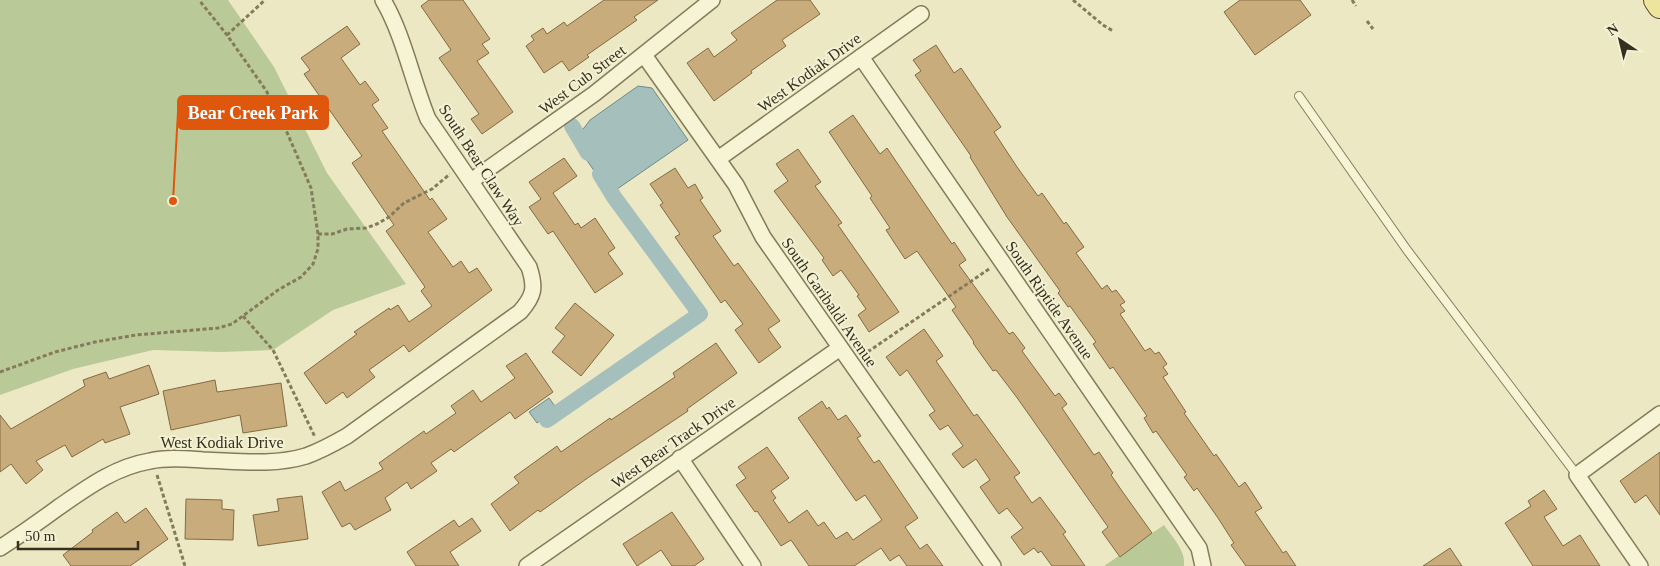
<svg xmlns="http://www.w3.org/2000/svg" width="1660" height="566" viewBox="0 0 1660 566" font-family="'Times New Roman',serif">
  <style>
    .green { fill: #b9c998 }
    .water { fill: #a5bfbd; stroke: #6d8c8b }
    .lines { fill: none; stroke-linecap: round; stroke-linejoin: round }
    .canal { stroke: #a5bfbd; stroke-width: 16 }
    .building { fill: #c8ac7b; stroke: #836a42 }
    .service-casing { stroke: #857b5b; stroke-width: 10 }
    .minor-casing { stroke: #857b5b; stroke-width: 18 }
    .primary-casing { stroke: #53482f; stroke-width: 26 }
    .path { stroke: #857b5b; stroke-width: 3; stroke-dasharray: 4 2.5; stroke-linecap: butt }
    .service { stroke: #f7f4d6; stroke-width: 8 }
    .minor { stroke: #f7f4d6; stroke-width: 15 }
    .primary { stroke: #ede59d; stroke-width: 24 }
    .labels { text-anchor: middle; stroke-width: 4; stroke-linejoin: round; paint-order: stroke }
    .street-label { font-size: 16px; fill: #362f1e; stroke: #f3f1d3 }
    .leader { fill: none; stroke: #df570d; stroke-width: 2 }
    .callout-dot { fill: #df570d; stroke: #f3f1d3; stroke-width: 2 }
    .callout { fill: #df570d; stroke: #df570d; stroke-width: 2 }
    .callout-label { font-size: 18px; text-anchor: middle; font-weight: bold; fill: #fff }
  </style>
  <rect width="100%" height="100%" fill="#ece8c4"/>
  <g class="green">
    <polygon points="0,0 228,0 274,67 327,173 406,284 333,310 273,350 222,352 153,350 73,369 0,395"/>
    <path d="M1164 525C1172 537 1186 550 1184 566H1104Z"/>
  </g>
  <g class="water">
    <polygon points="638,86 652,88 688,140 610,194 571,137 584,128 590,120"/>
    <polygon points="549,398 557,409 537,423 529,412"/>
  </g>
  <g class="lines">
    <g class="canal">
      <polyline points="572,126 588,153"/>
      <polyline points="547,420 700,314 614,197 600,174"/>
    </g>
  </g>
  <g class="building">
    <polygon points="429,0 463,0 490,39 482,44 489,53 477,61 513,112 482,134 471,119 479,114 439,58 451,50 421,6"/>
    <polygon points="604,0 658,0 634,17 637,20 587,55 589,57 569,71 562,61 544,73 526,46 534,40 531,36 543,28 547,34 564,22 567,26"/>
    <polygon points="777,0 810,0 820,14 782,40 786,46 751,71 752,73 714,101 687,63 708,48 714,57 737,40 731,33"/>
    <polygon points="1240,0 1300,0 1311,15 1255,55 1224,12"/>
    <polygon points="347,26 360,44 341,58 360,85 365,81 379,100 372,105 388,128 382,131 430,200 432,198 447,219 428,232 453,267 461,261 469,273 477,268 492,290 409,352 404,345 369,370 375,377 347,398 343,392 326,404 304,373 357,334 354,332 389,308 390,310 398,305 409,322 432,306 421,291 425,287 386,231 394,225 352,163 362,156 304,74 310,70 301,58"/>
    <polygon points="936,45 954,73 961,68 1001,127 994,132 1017,167 1038,196 1042,193 1064,224 1066,222 1084,247 1076,253 1102,289 1107,285 1112,292 1116,290 1125,302 1120,305 1125,311 1120,314 1145,351 1150,348 1155,354 1159,352 1167,364 1163,367 1168,374 1163,377 1186,412 1184,413 1214,456 1216,454 1239,487 1245,482 1262,508 1255,512 1283,553 1286,551 1296,566 1246,566 1231,545 1234,543 1218,518 1197,488 1194,491 1184,477 1187,475 1156,431 1153,433 1144,418 1147,416 1113,367 1110,369 1093,344 1096,342 1070,306 1068,307 1058,293 1060,291 1007,217 970,157 971,156 915,75 921,71 913,60"/>
    <polygon points="853,115 880,154 887,148 952,244 954,242 966,260 959,265 1009,334 1013,332 1025,348 1022,351 1055,396 1059,393 1067,404 1062,408 1094,455 1099,452 1113,473 1111,475 1122,491 1152,533 1120,557 1102,532 1108,527 1018,399 996,370 993,371 973,343 974,342 952,310 956,307 917,251 905,259 886,230 890,228 870,198 872,196 829,132"/>
    <polygon points="798,149 821,182 815,186 842,223 838,225 899,312 869,332 858,315 866,309 857,296 859,295 841,270 833,276 822,260 824,258 774,191 788,181 776,164"/>
    <polygon points="564,158 577,176 553,193 575,225 578,223 581,228 595,218 615,248 608,253 623,274 595,293 553,231 548,234 529,207 541,199 529,182"/>
    <polygon points="675,168 688,188 695,184 703,198 700,200 721,231 713,236 734,266 738,263 780,321 768,329 781,347 759,363 735,330 743,324 725,300 721,303 675,237 680,234 660,205 663,203 650,184"/>
    <polygon points="575,303 614,335 581,376 552,352 565,336 555,328"/>
    <polygon points="924,329 943,356 936,361 974,416 977,414 1020,473 1014,477 1032,503 1040,497 1066,532 1063,534 1085,566 1052,566 1041,551 1038,553 1034,548 1024,555 1011,537 1023,528 1007,508 999,514 980,487 990,480 976,459 963,468 952,454 963,446 948,425 940,430 929,415 935,411 907,370 900,376 886,357"/>
    <polygon points="716,343 737,373 687,409 688,411 589,477 540,512 538,510 510,531 491,504 519,483 514,477 557,446 561,452 610,418 611,420 675,377 673,373"/>
    <polygon points="526,353 553,392 515,419 510,412 454,452 451,449 431,463 437,471 411,489 407,482 385,498 391,510 355,530 350,523 342,527 322,492 340,481 345,491 383,469 379,463 424,431 426,434 456,413 451,406 473,390 481,402 515,378 506,366"/>
    <polygon points="149,365 159,394 120,407 130,434 105,443 103,439 72,457 65,445 36,461 43,470 26,484 11,464 0,472 0,415 11,429 85,386 83,380 106,372 109,379"/>
    <polygon points="215,380 217,392 281,383 287,426 243,433 240,415 171,430 163,391"/>
    <polygon points="822,401 827,409 829,407 838,420 846,415 861,436 857,438 874,463 879,460 918,518 905,527 920,549 927,544 943,566 907,566 899,555 890,561 881,548 854,566 809,566 791,540 781,546 757,511 755,512 736,485 746,478 738,467 767,447 789,478 771,491 776,498 773,500 789,523 807,510 818,526 824,522 836,539 847,532 853,540 882,520 865,495 856,501 798,418"/>
    <polygon points="1660,452 1660,515 1646,495 1635,503 1620,481"/>
    <polygon points="1544,490 1557,509 1544,517 1563,546 1580,535 1600,566 1533,566 1505,523 1531,506 1528,501"/>
    <polygon points="302,496 308,539 258,546 253,515 279,511 277,499"/>
    <polygon points="186,499 222,500 222,509 234,510 233,540 185,539"/>
    <polygon points="146,508 168,539 130,566 71,566 63,555 93,532 92,530 117,512 125,523"/>
    <polygon points="672,512 704,559 694,566 672,566 661,550 637,566 623,544"/>
    <polygon points="472,518 481,531 450,552 459,566 416,566 407,552 454,520 459,527"/>
    <polygon points="1450,548 1462,566 1423,566"/>
  </g>
  <g class="lines">
    <g class="service-casing">
      <polyline id="service" points="1299,96 1407,250 1577,475"/>
    </g>
    <g class="minor-casing">
      <g id="minor">
        <polyline points="644,55 736,185 763,237 993,566"/>
        <polyline points="861,57 1199,548 1203,566"/>
        <polyline points="718,159 921,14"/>
        <polyline points="471,181 594,94 712,0"/>
        <polyline points="680,458 753,566"/>
        <path d="M0 548C20 535 40 521 59 507 88 487 115 467 150 461 168 457 186 459 203 460 237 461 273 466 306 456 320 451 333 444 347 436L520 312C534 296 536 288 529 267L428 119C412 80 404 36 383 0"/>
        <polyline points="527,566 840,348"/>
        <polyline points="1640,566 1577,475 1660,414"/>
      </g>
    </g>
    <g class="primary-casing">
      <polyline id="primary" points="1656,0 1660,6"/>
    </g>
    <g class="path">
      <polyline points="1073,0 1103,25 1113,31"/>
      <polyline points="1352,0 1356,6"/>
      <polyline points="1367,21 1373,29"/>
      <polyline points="227,35 265,0"/>
      <polyline points="318,234 332,234 347,229 366,228 377,224 389,217 404,203 432,189 450,174"/>
      <polyline points="243,316 273,350 315,437"/>
      <polyline points="861,350 869,351 989,269"/>
      <polyline points="0,372 55,352 95,342 136,335 218,328 232,324 278,290 301,277 313,264 318,249 318,234 311,188 276,107 265,89 227,35 199,0"/>
      <polyline points="157,475 185,566"/>
    </g>
    <use href="#service" class="service"/>
    <use href="#minor" class="minor"/>
    <use href="#primary" class="primary"/>
  </g>
  <g class="labels">
    <g class="street-label">
      <text transform="translate(809 72) rotate(-36)" y="6">West Kodiak Drive</text>
      <text transform="translate(582 79) rotate(-37)" y="6">West Cub Street</text>
      <text transform="translate(482 165) rotate(57)" y="6">South Bear Claw Way</text>
      <text transform="translate(1050 300) rotate(55)" y="6">South Riptide Avenue</text>
      <text transform="translate(830 302) rotate(55)" y="6">South Garibaldi Avenue</text>
      <text x="222" y="448">West Kodiak Drive</text>
      <text transform="translate(673 442) rotate(-35)" y="6">West Bear Track Drive</text>
    </g>
  </g>
  <path class="leader" d="M173 201L178 112"/>
  <circle class="callout-dot" cx="173" cy="201" r="5"/>
  <rect class="callout" x="178" y="96" width="150" height="33" rx="5"/>
  <g class="callout-label">
    <text x="253" y="119">Bear Creek Park</text>
  </g>
  <g transform="translate(1620 40) rotate(325)" stroke="#f3f1d3" stroke-width="4" paint-order="stroke">
  <path d="M0-4L9 19L0 12L-9 19Z" fill="#362f1e"/>
  <text y="-8" font-size="14" font-weight="bold" text-anchor="middle" fill="#362f1e">N</text>
  </g>
  <path d="M18 541v8h120v-8" fill="none" stroke="#362f1e" stroke-width="2.5"/>
  <text x="25" y="541" font-size="15" fill="#362f1e" stroke="#f3f1d3" stroke-width="4" paint-order="stroke">50 m</text>
</svg>
